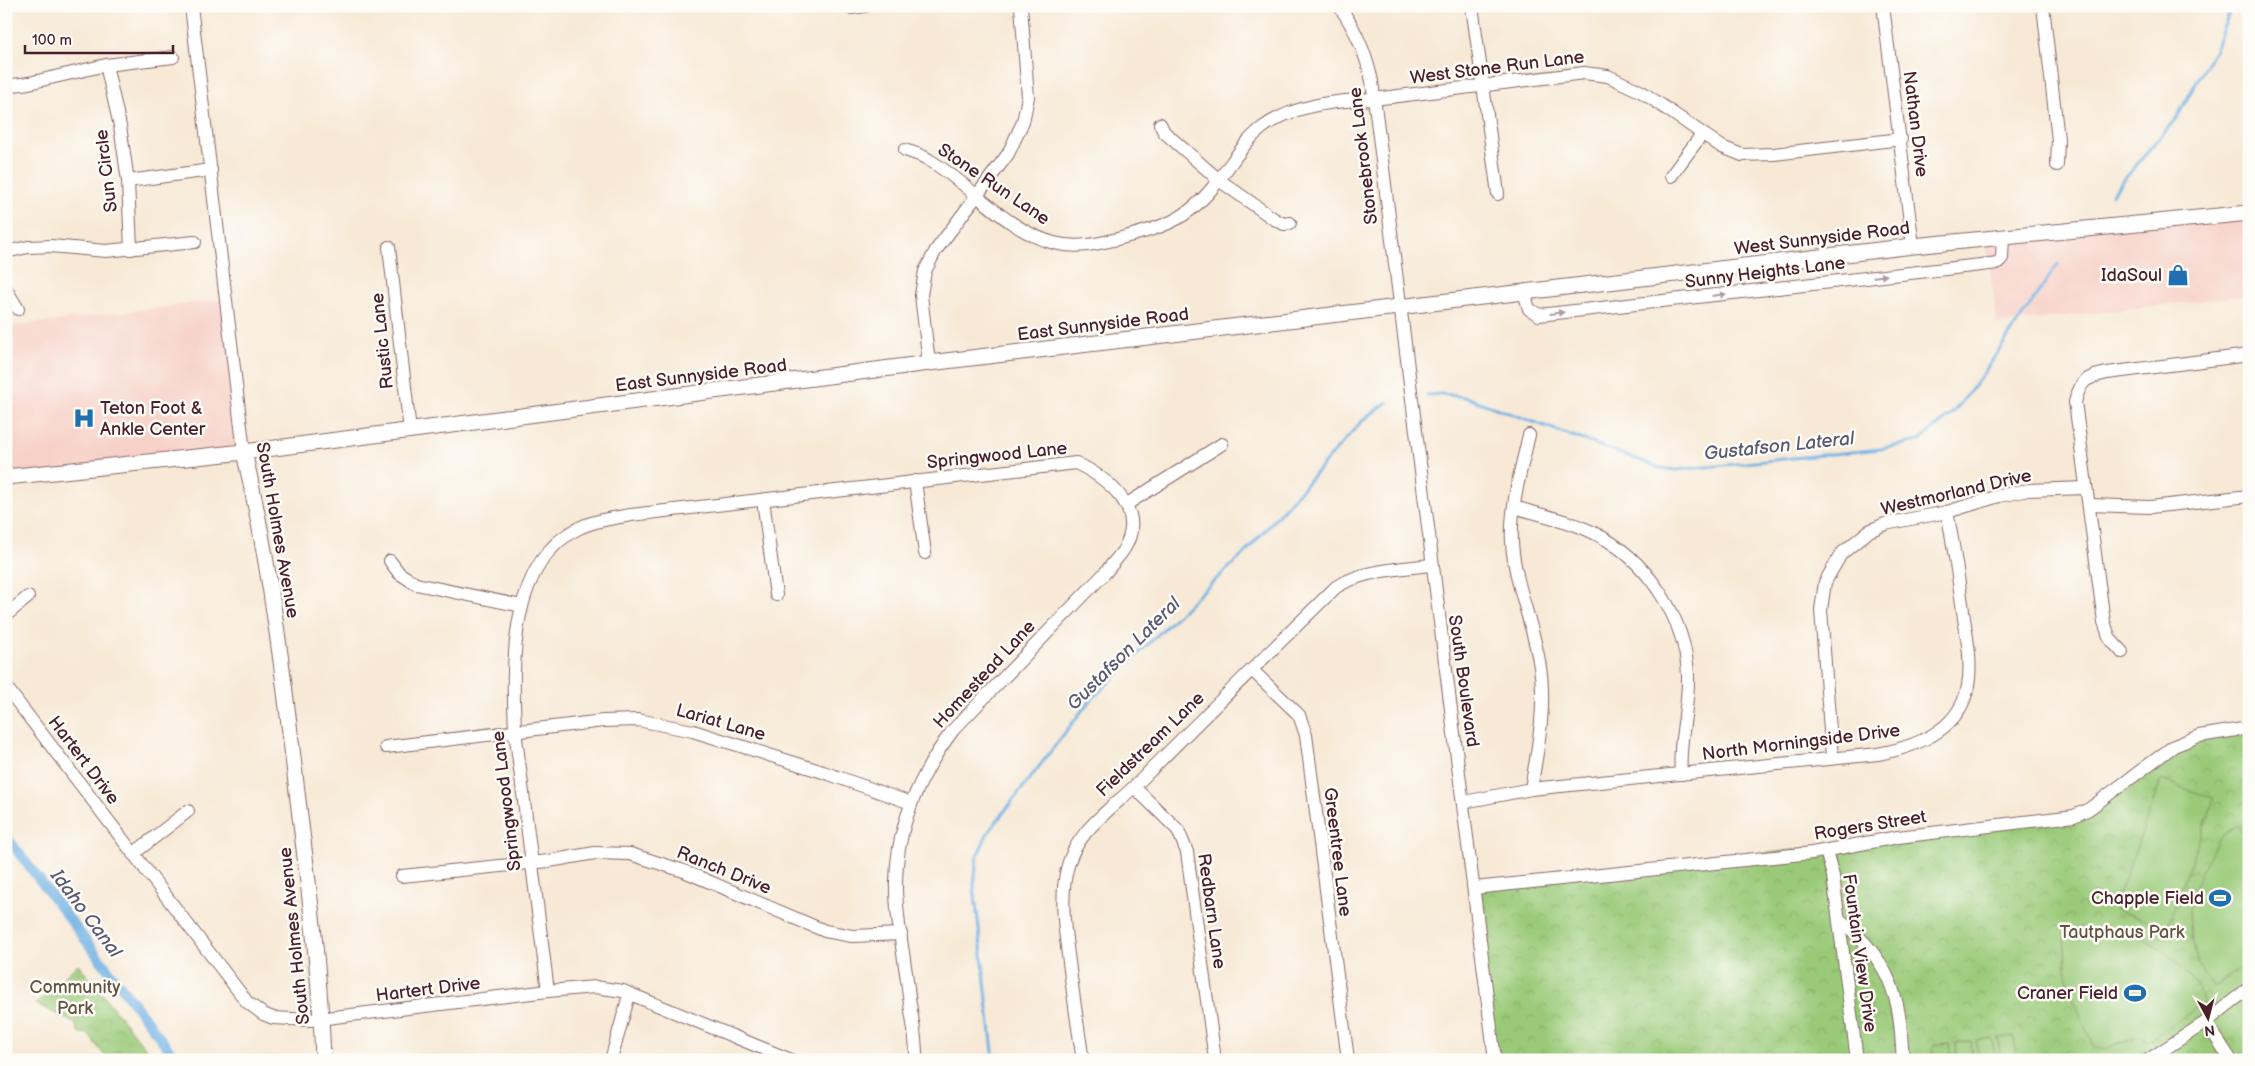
<svg xmlns="http://www.w3.org/2000/svg" width="2255" height="1066" viewBox="0 0 2255 1066" font-family="'Balsamiq Sans',sans-serif">
  <style>
    .built { fill: #f7d1c8 }
    .park { fill: url(#park-crowns); stroke: #727452 }
    .pitch { fill: #9aca78; stroke: #727452 }
    .lines { fill: none; stroke-linecap: round; stroke-linejoin: round }
    .stream { stroke: #70b0e4; stroke-width: 3 }
    .canal { stroke: #70b0e4; stroke-width: 10 }
    .minor-casing { stroke: #876667; stroke-width: 14 }
    .major-casing { stroke: #876667; stroke-width: 17 }
    .minor { stroke: #fff; stroke-width: 12 }
    .major { stroke: #fff; stroke-width: 15 }
    .oneway { fill: #ae9aa0 }
    .labels { text-anchor: middle; stroke-width: 5; stroke-linejoin: round; paint-order: stroke }
    .street-label { font-size: 18px; fill: #4a1f2b; stroke: #fdfcf7 }
    .poi-label { font-size: 18px; fill: #4a1f2b; stroke: #fdfcf7; text-anchor: end }
    .park-label { font-size: 18px; fill: #625242; stroke: #fdfcf7 }
    .water-label { font-size: 19px; font-style: italic; fill: #595975; stroke: #fdfcf7 }
  </style>
  <defs>
    <pattern id="park-crowns" width="20" height="18" patternUnits="userSpaceOnUse" patternTransform="scale(1.25)"><rect width="20" height="18" fill="#9aca78"/><path d="M2 6a3 3 0 1 1 6 0M12 15a3 3 0 1 1 6 0" fill="none" stroke="#86ad68"/></pattern>
  </defs>
  <rect width="100%" height="100%" fill="#fdfcf7"/>
  <filter id="ink" filterUnits="userSpaceOnUse"><feTurbulence type="fractalNoise" baseFrequency=".02" numOctaves="2"/><feDisplacementMap in="SourceGraphic" scale="10" xChannelSelector="R" yChannelSelector="G"/><feConvolveMatrix kernelMatrix="1 2 1 2 8 2 1 2 1" color-interpolation-filters="sRGB"/></filter>
  <filter id="wash" filterUnits="userSpaceOnUse"><feTurbulence type="fractalNoise" baseFrequency=".0096" numOctaves="4" result="noise"/><feDisplacementMap in="SourceGraphic" scale="20" xChannelSelector="R" yChannelSelector="G"/><feGaussianBlur stdDeviation="1.12" result="paint"/><feColorMatrix in="noise" values="0 0 0 0 0 0 0 0 0 0 0 0 0 0 0 0 0 1.4 0 .05"/><feComposite in="paint" operator="in"/></filter>
  <g filter="url(#wash)">
    <rect width="100%" height="100%" fill="#f7e9d6"/>
    <g class="built">
      <polygon points="2249,213 2249,295 1997,324 1986,238"/>
      <polygon points="226,299 244,452 6,477 6,327"/>
    </g>
    <g class="park">
      <polygon points="2249,728 2249,1060 1495,1060 1474,889 2074,816 2174,746"/>
      <polygon points="78,964 155,1060 108,1060 87,1033 79,1033 75,1023 36,1004"/>
    </g>
    <g class="pitch">
      <polygon points="2161,780 2214,799 2167,928 2114,909"/>
      <polygon points="2237,825 2249,840 2249,963 2213,987 2198,964 2191,936 2189,910 2195,886 2218,839"/>
      <path d="M2112 929C2155 940 2186 961 2204 1003L2146 1042 2142 1035 2105 1049 2093 1046 2067 982 2064 934Z"/>
      <polygon points="2014,1036 2017,1060 2001,1060 1998,1038"/>
      <polygon points="1992,1039 1995,1060 1979,1060 1976,1040"/>
      <polygon points="1971,1041 1973,1060 1957,1060 1955,1043"/>
      <polygon points="1949,1043 1951,1060 1935,1060 1933,1045"/>
    </g>
    <g class="lines">
      <g class="stream">
        <polyline points="2112,194 2177,117 2215,49 2232,6"/>
        <polyline points="1427,395 1441,394 1465,397 1661,468 1676,470 1881,449 1918,441 1952,414 1976,384 2058,264"/>
        <polyline points="994,1060 974,886 977,857 987,834 1088,703 1194,599 1243,555 1361,422 1387,402"/>
      </g>
      <polyline class="canal" points="6,836 177,1060"/>
    </g>
  </g>
  <g filter="url(#ink)">
    <g class="lines">
      <g class="minor-casing">
        <g id="minor">
          <polyline points="191,6 244,452"/>
          <path d="M1339 6C1355 28 1366 54 1372 81 1411 407 1454 733 1495 1060"/>
          <polyline points="1472,6 1498,194"/>
          <polyline points="1883,6 1913,246"/>
          <polyline points="2043,6 2058,140 2057,165"/>
          <polyline points="851,8 865,6"/>
          <polyline points="106,65 120,126 128,181 131,249"/>
          <polyline points="6,86 29,83 106,65 173,57"/>
          <polyline points="1160,124 1164,132 1219,180 1274,219 1284,224 1290,223"/>
          <path d="M905 150C913 153 922 155 929 160 972 185 1005 230 1054 243 1077 249 1098 244 1121 238 1169 226 1191 218 1221 177 1234 160 1245 141 1262 128 1294 104 1336 101 1374 99L1584 73 1608 76 1642 92 1722 147 1742 155 1774 154 1901 139"/>
          <polyline points="1671,176 1702,134"/>
          <polyline points="128,181 211,170"/>
          <polyline points="389,247 410,431"/>
          <polyline points="6,252 28,247 51,246 106,251 195,242"/>
          <polyline points="6,289 18,309"/>
          <polyline points="1524,292 1529,309 1539,315 1998,263 2002,258 2003,236"/>
          <polyline points="929,363 921,295 925,271 936,250 1008,154 1023,122 1028,97 1021,6"/>
          <path d="M1529 435C1521 470 1510 507 1512 543 1515 584 1532 621 1539 661 1547 704 1538 747 1531 789"/>
          <polyline points="915,481 925,553"/>
          <polyline points="763,500 776,595"/>
          <polyline points="1127,504 1222,444"/>
          <polyline points="2089,505 2150,507 2249,496"/>
          <path d="M1514 507C1541 515 1568 520 1594 533 1646 558 1686 618 1688 676 1689 709 1678 741 1681 774"/>
          <polyline points="390,561 399,573 416,584 522,606"/>
          <polyline points="6,615 28,597"/>
          <path d="M2122 652 2110 639 2104 622 2075 402C2081 379 2086 378 2107 373L2249 355"/>
          <polyline points="1252,670 1299,715 1306,735 1348,1060"/>
          <polyline points="6,687 247,1002 263,1014 273,1018 310,1020 548,991 595,987 623,991 791,1060"/>
          <polyline points="386,747 603,721 638,720 693,731 823,772 911,803"/>
          <polyline points="1832,757 1821,610 1825,582 1841,554 1869,531 1885,524 1947,512 1999,496 2028,490 2086,488"/>
          <polyline points="1134,787 1178,830 1187,852 1215,1060"/>
          <path d="M1464 802 1531 789 1878 754C1920 746 1965 728 1969 678 1971 658 1967 638 1964 618 1959 582 1954 547 1947 512"/>
          <polyline points="1826,851 1833,876 1857,1060"/>
          <polyline points="133,854 188,811"/>
          <polyline points="402,876 549,861 595,853 630,854 684,871 825,931 852,936 901,934"/>
          <polyline points="1474,888 1812,853 1898,837 2074,816 2089,809 2174,746 2199,736 2249,728"/>
          <path d="M1839 919C1863 938 1885 963 1894 994 1901 1014 1901 1038 1903 1060"/>
          <path d="M548 991 515 730C512 663 509 562 579 528 595 520 614 518 631 515L1076 463C1107 478 1148 509 1124 549 1119 557 1111 565 1105 573L953 730C920 774 897 825 896 881 895 914 904 954 908 988 910 1011 917 1036 916 1060"/>
          <polyline points="2206,1022 2231,1060"/>
          <polyline points="611,1060 629,995"/>
          <path d="M1083 1060C1078 1030 1074 1000 1070 970 1066 937 1059 902 1067 869 1076 829 1114 808 1141 780 1205 715 1271 651 1336 587 1364 570 1399 569 1431 565"/>
          <polyline points="2148,1060 2206,1022 2249,988"/>
        </g>
      </g>
      <g class="major-casing">
        <g id="major">
          <path d="M244 452C270 564 284 678 297 792 308 881 320 970 323 1060"/>
          <polyline points="6,477 244,452 929,363 1524,292 1913,246 2249,213"/>
        </g>
      </g>
      <use href="#minor" class="minor"/>
      <use href="#major" class="major"/>
    </g>
    <defs><path id="oneway-solid" d="M-6-.8H1V-3.2L6.5 0L1 3.2V.8H-6Z" transform="scale(1.25)"/></defs>
    <g class="oneway">
      <use href="#oneway-solid" transform="translate(1880 276) rotate(-7)"/>
      <use href="#oneway-solid" transform="translate(1719 295) rotate(-7)"/>
      <use href="#oneway-solid" transform="translate(1557 313) rotate(-7)"/>
    </g>
  </g>
  <defs>
    <g id="shop-bare" transform="scale(1.725)"><path d="M-5-2.5h2.3a2.7 3.5 0 0 1 5.4 0H5L5.5 6h-11ZM-1.5-2.5h3a1.5 2.3 0 0 0-3 0Z" fill="#1f6fb2" stroke="#fdfcf7" stroke-width="2.5" paint-order="stroke"/></g>
    <g id="hospital-bare" transform="scale(1.725)"><path d="M-5-5h3v3.5h4V-5h3V5h-3V1.5h-4V5h-3Z" fill="#1f6fb2" stroke="#fdfcf7" stroke-width="2.5" paint-order="stroke"/></g>
    <g id="stadium-bare" transform="scale(1.725)"><path d="M0-5a6.5 5 0 1 0 0 10a6.5 5 0 1 0 0-10ZM-3.5-1.8h7v3.6h-7Z" fill="#1f6fb2" stroke="#fdfcf7" stroke-width="2.5" paint-order="stroke"/></g>
  </defs>
  <g fill-rule="evenodd">
    <use href="#shop-bare" x="2178" y="275"/>
    <use href="#hospital-bare" x="84" y="418"/>
    <use href="#stadium-bare" x="2220" y="898"/>
    <use href="#stadium-bare" x="2135" y="993"/>
  </g>
  <g class="labels">
    <g class="street-label">
      <text transform="translate(1497 67) rotate(-7)" y="6">West Stone Run Lane</text>
      <text transform="translate(1916 124) rotate(83)" y="6">Nathan Drive</text>
      <text transform="translate(1363 156) rotate(-97)" y="6">Stonebrook Lane</text>
      <text transform="translate(106 171) rotate(-97)" y="6">Sun Circle</text>
      <text transform="translate(994 184) rotate(34)" y="6">Stone Run Lane</text>
      <text transform="translate(1822 238) rotate(-7)" y="6">West Sunnyside Road</text>
      <text transform="translate(1765 272) rotate(-7)" y="6">Sunny Heights Lane</text>
      <text transform="translate(1103 324) rotate(-7)" y="6">East Sunnyside Road</text>
      <text transform="translate(382 341) rotate(-96)" y="6">Rustic Lane</text>
      <text transform="translate(701 375) rotate(-7)" y="6">East Sunnyside Road</text>
      <text transform="translate(997 455) rotate(-6)" y="6">Springwood Lane</text>
      <text transform="translate(1956 492) rotate(-13)" y="6">Westmorland Drive</text>
      <text transform="translate(278 530) rotate(80)" y="6">South Holmes Avenue</text>
      <text transform="translate(984 674) rotate(-47)" y="6">Homestead Lane</text>
      <text transform="translate(1464 681) rotate(82)" y="6">South Boulevard</text>
      <text transform="translate(721 722) rotate(16)" y="6">Lariat Lane</text>
      <text transform="translate(1801 742) rotate(-7)" y="6">North Morningside Drive</text>
      <text transform="translate(1150 744) rotate(-44)" y="6">Fieldstream Lane</text>
      <text transform="translate(84 760) rotate(53)" y="6">Hartert Drive</text>
      <text transform="translate(506 801) rotate(-97)" y="6">Springwood Lane</text>
      <text transform="translate(1870 825) rotate(-9)" y="6">Rogers Street</text>
      <text transform="translate(1338 852) rotate(83)" y="6">Greentree Lane</text>
      <text transform="translate(724 870) rotate(22)" y="6">Ranch Drive</text>
      <text transform="translate(1212 911) rotate(82)" y="6">Redbarn Lane</text>
      <text transform="translate(294 936) rotate(-96)" y="6">South Holmes Avenue</text>
      <text transform="translate(1860 953) rotate(82)" y="6">Fountain View Drive</text>
      <text transform="translate(428 989) rotate(-7)" y="6">Hartert Drive</text>
    </g>
    <g class="poi-label">
      <text x="2162" y="281">IdaSoul</text>
      <text x="100" y="414" text-anchor="start">Teton Foot &amp;<tspan x="100" dy="21">Ankle Center</tspan></text>
      <text x="2204" y="904">Chapple Field</text>
      <text x="2118" y="999">Craner Field</text>
    </g>
    <g class="park-label">
      <text x="2122" y="938">Tautphaus Park</text>
      <text x="75" y="993">Community<tspan x="75" dy="21">Park</tspan></text>
    </g>
    <g class="water-label">
      <text transform="translate(1779 445) rotate(-6)" y="7">Gustafson Lateral</text>
      <text transform="translate(1123 653) rotate(-45)" y="7">Gustafson Lateral</text>
      <text transform="translate(87 913) rotate(53)" y="7">Idaho Canal</text>
    </g>
  </g>
  <rect width="2255" height="1066" fill="none" stroke="#fdfcf7" stroke-width="25"/>
  <g transform="translate(2208 1018) rotate(173)" stroke="#fdfcf7" stroke-width="4" paint-order="stroke">
  <path d="M0-4L9 19L0 12L-9 19Z" fill="#4a1f2b"/>
  <text y="-8" font-size="14" font-weight="bold" text-anchor="middle" fill="#4a1f2b">N</text>
  </g>
  <path d="M25 45v8h148v-8" fill="none" stroke="#4a1f2b" stroke-width="2.5"/>
  <text x="32" y="45" font-size="15" fill="#4a1f2b" stroke="#fdfcf7" stroke-width="4" paint-order="stroke">100 m</text>
</svg>
